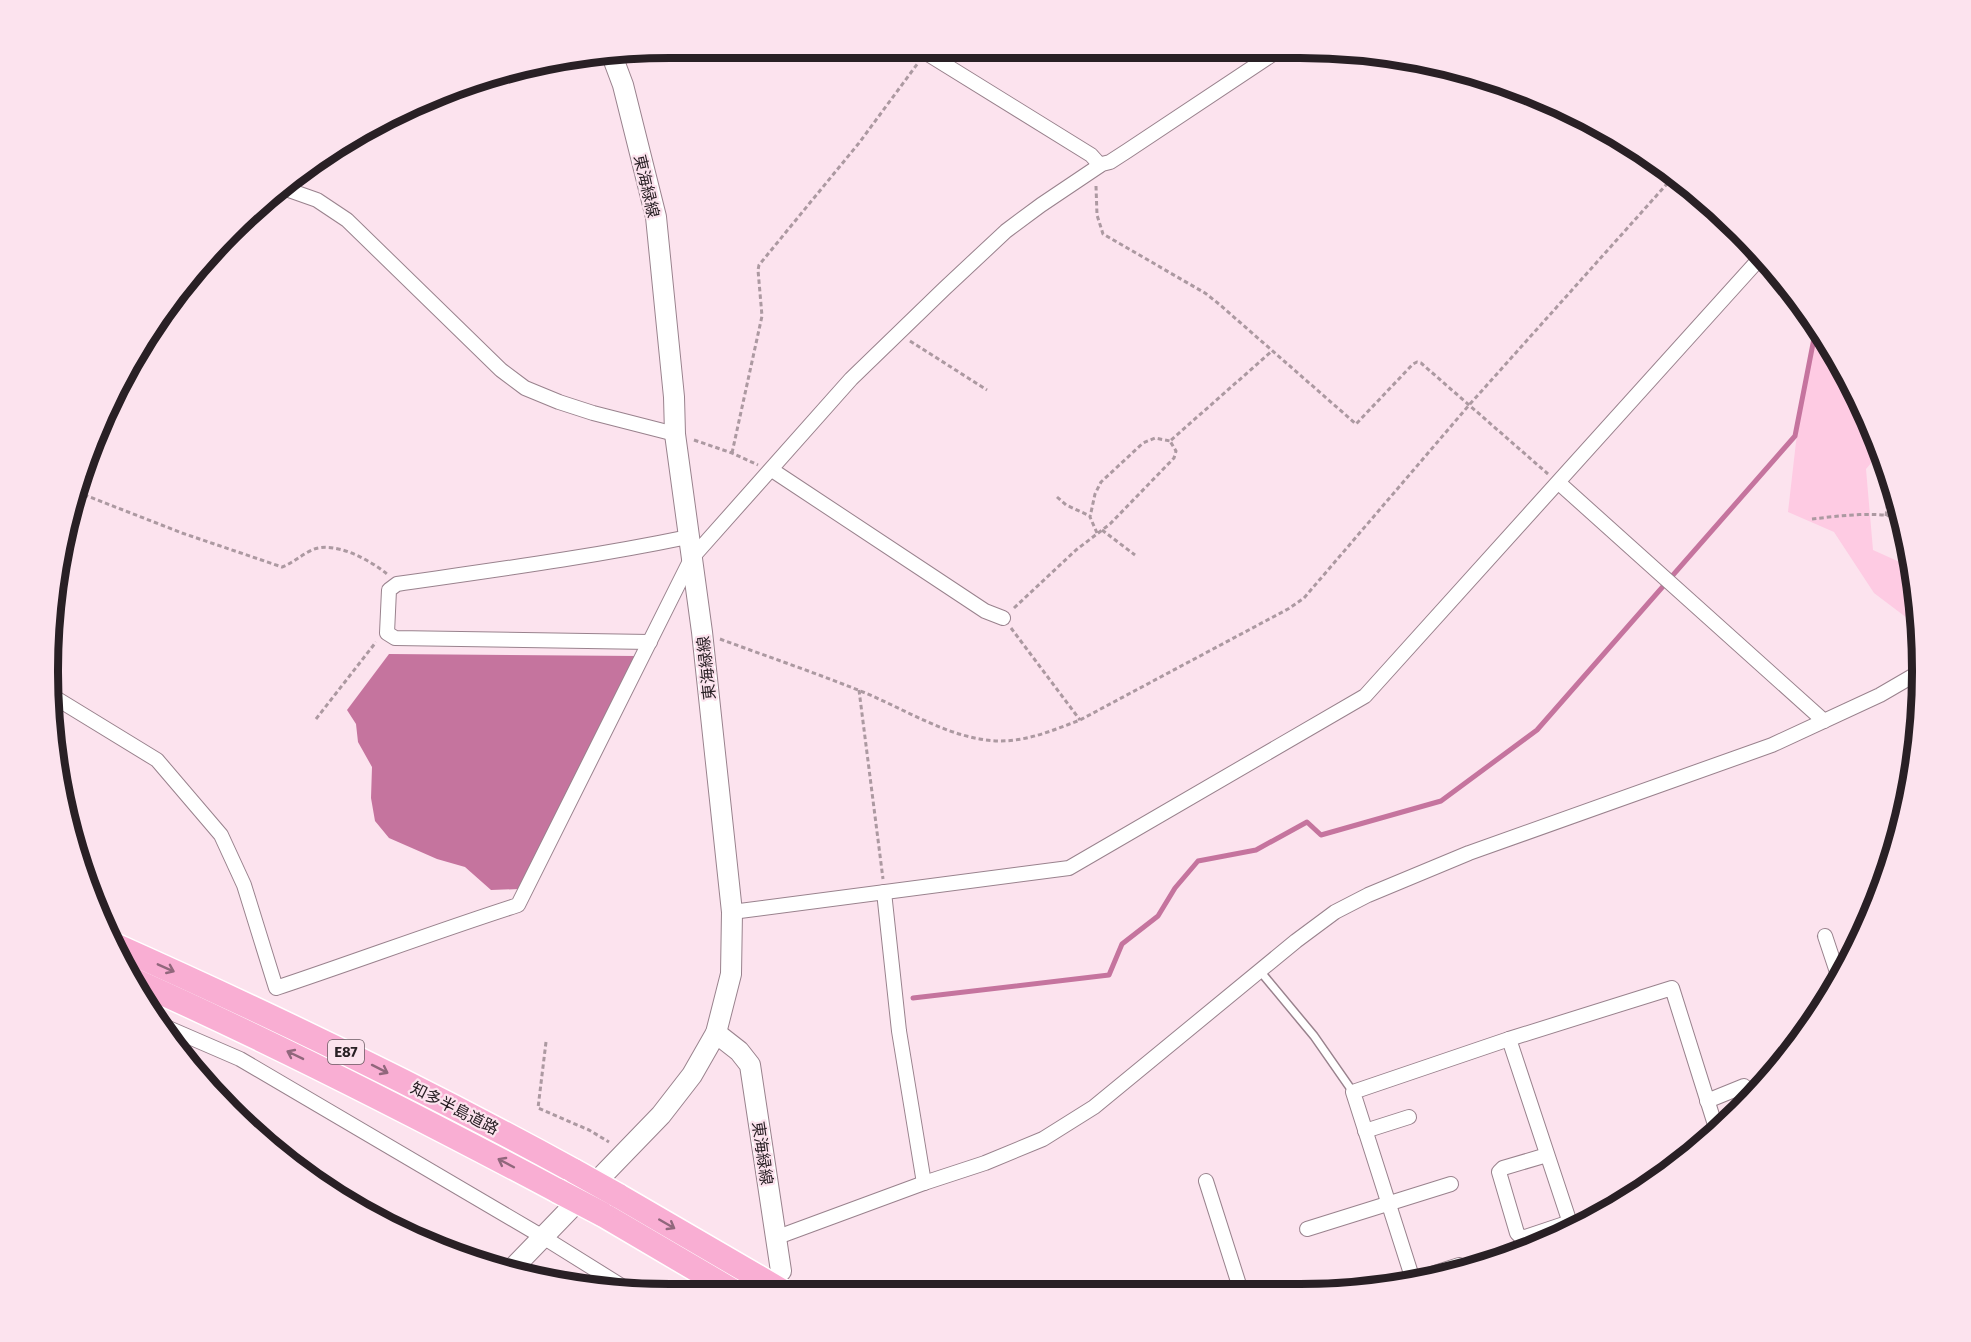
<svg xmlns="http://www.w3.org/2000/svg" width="1971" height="1342" viewBox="0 0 1971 1342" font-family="'Fira Sans','Noto Sans JP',sans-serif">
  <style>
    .green { fill: #fecbe3 }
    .water { fill: #c5749e }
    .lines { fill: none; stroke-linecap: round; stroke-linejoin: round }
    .stream { stroke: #c5749e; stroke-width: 5 }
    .lane-casing { stroke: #99828d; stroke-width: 10 }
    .street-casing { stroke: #99828d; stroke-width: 16 }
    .secondary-casing { stroke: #99828d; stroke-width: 22 }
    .highway-casing { stroke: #fff; stroke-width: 27 }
    .path { stroke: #ac99a1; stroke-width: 3; stroke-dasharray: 4.5 3; stroke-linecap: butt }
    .lane { stroke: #fff; stroke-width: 7 }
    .street { stroke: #fff; stroke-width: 14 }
    .secondary { stroke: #fff; stroke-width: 20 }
    .highway { stroke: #f9aed3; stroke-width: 24 }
    .highway-bridge-casing { stroke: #fff; stroke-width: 27; stroke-linecap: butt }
    .highway-bridge { stroke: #f9aed3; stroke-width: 24 }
    .oneway { stroke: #91677c }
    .labels { text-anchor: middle; stroke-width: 4.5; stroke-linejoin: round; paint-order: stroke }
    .shield { fill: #fce3ee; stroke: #685a61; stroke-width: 1.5 }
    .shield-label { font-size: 15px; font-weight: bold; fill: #292025 }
    .street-label { font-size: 16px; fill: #292025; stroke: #fce3ee }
    .rim { fill: none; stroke: #292025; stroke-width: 8 }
  </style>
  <rect width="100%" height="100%" fill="#fce3ee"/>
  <polygon class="green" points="1816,322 1875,432 1881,451 1866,469 1873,550 1913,568 1919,627 1874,593 1834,532 1788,512 1796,442"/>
  <polygon class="water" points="389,654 637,656 520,889 491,890 465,867 437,859 389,838 375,821 371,798 372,767 358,742 356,724 347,710"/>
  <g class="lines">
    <polyline class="stream" points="913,998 1109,975 1122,944 1158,916 1175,888 1198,861 1256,850 1307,822 1321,835 1441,801 1537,730 1795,436 1817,323"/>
    <g class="lane-casing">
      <polyline id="lane" points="1260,971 1314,1036 1353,1092"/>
    </g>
    <g class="street-casing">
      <g id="street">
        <polyline points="923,51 1091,155 1100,165"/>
        <polyline points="283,188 317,200 347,220 501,370 525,388 559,402 593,413 675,434"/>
        <polyline points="772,470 985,611 1003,618"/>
        <polyline points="1559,483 1824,721"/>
        <path d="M650 642 395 638 387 633 389 590 397 584C494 570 592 557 688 537"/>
        <path d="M54 697 157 760 221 835 244 885 276 988C357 961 437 931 518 905L691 559 851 379 944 289 1006 231 1041 205 1102 164 1110 162 1127 151 1282 48"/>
        <polyline points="884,892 899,1031 924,1183"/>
        <polyline points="732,912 1069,868 1365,696 1762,256"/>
        <polyline points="1825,936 1839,978"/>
        <polyline points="166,1027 240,1059 543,1237 628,1290"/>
        <polyline points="1509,1039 1572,1229"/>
        <polyline points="1707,1101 1744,1086"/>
        <polyline points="1365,1131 1409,1117"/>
        <polyline points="1547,1155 1503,1168 1499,1172 1517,1233 1522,1238 1570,1222"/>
        <polyline points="1206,1181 1242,1294"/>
        <polyline points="1307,1229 1451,1184"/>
        <polyline points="775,1238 924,1183 985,1163 1043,1139 1094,1107 1296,941 1335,912 1368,895 1469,853 1772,745 1880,695 1923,670"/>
        <polyline points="1413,1280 1459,1265"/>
        <polyline points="1414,1283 1353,1092 1509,1039 1672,988 1717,1131"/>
      </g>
    </g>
    <g class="secondary-casing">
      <g id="secondary">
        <polyline points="716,1033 739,1051 750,1065 781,1271"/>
        <polyline points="512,1269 661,1115 692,1075 716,1033 731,974 732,912 702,632 675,434 674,397 656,217 623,85 611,53"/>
      </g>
    </g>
    <g class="highway-casing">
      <g id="highway">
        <path d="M112 944C269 1014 423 1088 574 1171"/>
        <path d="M129 978C275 1043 417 1116 558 1191"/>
        <polyline points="617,1195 787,1294"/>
        <polyline points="602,1214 738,1294"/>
      </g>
    </g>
    <g class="path">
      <polyline points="1096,186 1097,215 1103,234 1205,293 1219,304 1356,424 1413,364 1417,362 1421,363 1548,474"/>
      <polyline points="910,341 987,390"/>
      <polyline points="694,440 732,453 758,465"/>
      <polyline points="732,453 762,316 758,270 759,265 859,143 918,63"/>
      <path d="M77 492 182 533 282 567C293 563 301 555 312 550 334 540 370 560 387 574"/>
      <polyline points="1057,497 1066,505 1090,516"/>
      <polyline points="1886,516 1890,485"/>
      <path d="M1812 519C1840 516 1873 511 1902 518"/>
      <polyline points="1102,530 1135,555"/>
      <polyline points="1097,533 1090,517 1095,494 1101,482 1143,443 1155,438 1170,441"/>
      <polyline points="1014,608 1076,550 1110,524 1174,458 1176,451 1170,441 1272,351"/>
      <polyline points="1011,628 1080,720"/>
      <path d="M720 639C766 656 813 672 858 690 904 708 950 740 1000 741 1028 741 1054 730 1080 720L1288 609 1304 598 1470 404 1674 176"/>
      <polyline points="859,690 883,879"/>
      <polyline points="316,719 376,642"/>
      <polyline points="546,1042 538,1108 589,1130 609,1142"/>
    </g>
    <use href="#lane" class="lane"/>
    <use href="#street" class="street"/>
    <use href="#secondary" class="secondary"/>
    <use href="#highway" class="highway"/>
    <g class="highway-bridge-casing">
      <g id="highway-bridge">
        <polyline points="574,1171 617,1195"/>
        <polyline points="558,1191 602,1214"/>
      </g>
    </g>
    <use href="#highway-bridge" class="highway-bridge"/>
  </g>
  <defs><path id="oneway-shaft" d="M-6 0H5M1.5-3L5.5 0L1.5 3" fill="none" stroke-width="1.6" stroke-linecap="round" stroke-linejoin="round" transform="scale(1.5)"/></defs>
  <g class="oneway">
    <use href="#oneway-shaft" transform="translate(166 968) rotate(24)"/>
    <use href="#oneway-shaft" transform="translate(295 1055) rotate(-154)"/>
    <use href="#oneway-shaft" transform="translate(380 1069) rotate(27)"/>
    <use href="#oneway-shaft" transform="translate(506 1163) rotate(-152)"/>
    <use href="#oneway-shaft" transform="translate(667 1224) rotate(30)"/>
  </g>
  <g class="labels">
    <rect class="shield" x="328" y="1040" width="36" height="24" rx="4.5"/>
    <g class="shield-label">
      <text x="346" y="1057">E87</text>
    </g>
    <g class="street-label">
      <text transform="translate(647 186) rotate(77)" y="6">東海緑線</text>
      <text transform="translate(706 668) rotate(-96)" y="6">東海緑線</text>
      <text transform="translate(455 1108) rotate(27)" y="6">知多半島道路</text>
      <text transform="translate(763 1153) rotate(82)" y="6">東海緑線</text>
    </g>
  </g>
  <path d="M0 0H1971V1342H0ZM670 58H1300A612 612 0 0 1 1912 670V672A612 612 0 0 1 1300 1284H670A612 612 0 0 1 58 672V670A612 612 0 0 1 670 58Z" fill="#fce3ee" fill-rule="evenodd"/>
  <path class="rim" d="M670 58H1300A612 612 0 0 1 1912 670V672A612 612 0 0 1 1300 1284H670A612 612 0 0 1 58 672V670A612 612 0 0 1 670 58Z"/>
</svg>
